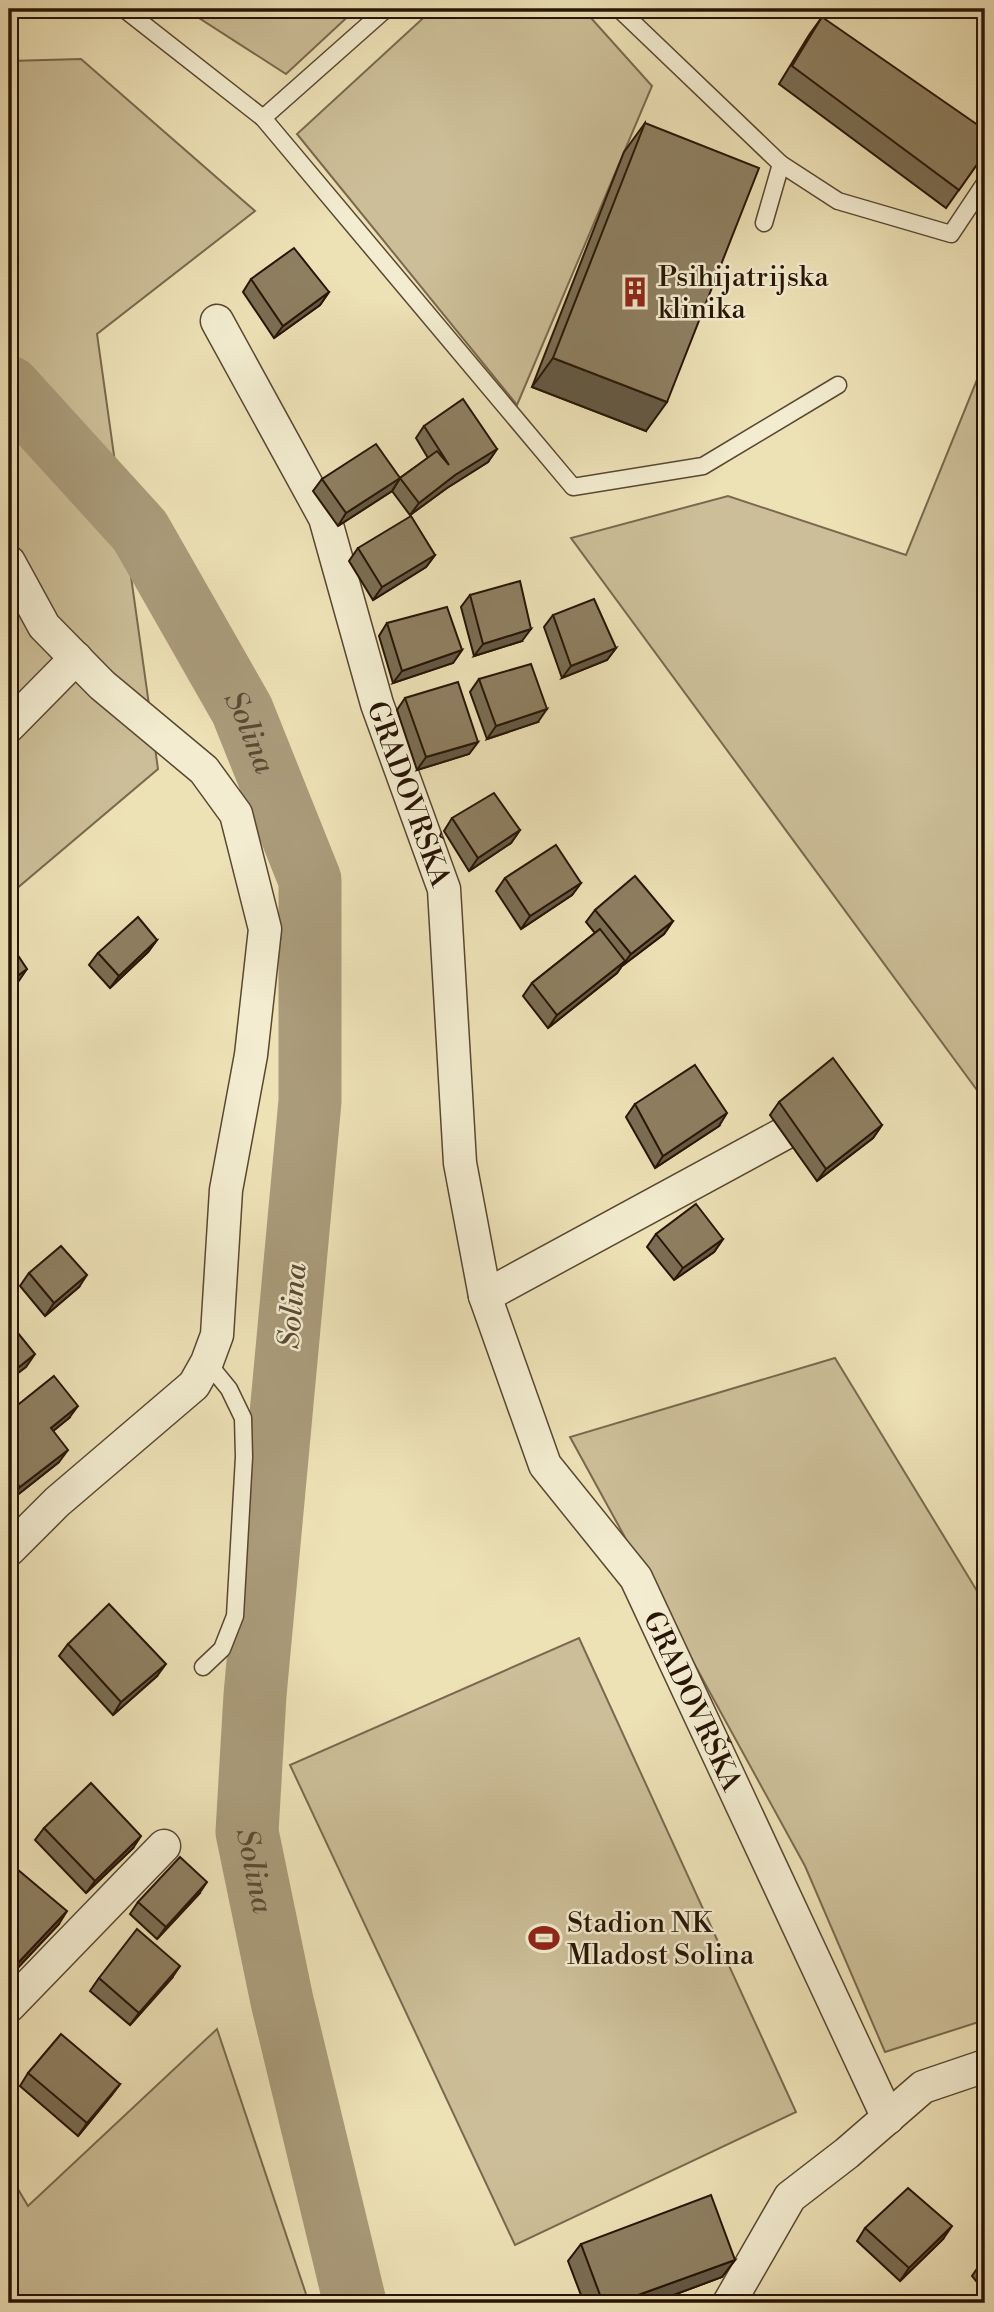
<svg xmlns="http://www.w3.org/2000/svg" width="994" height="2312" viewBox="0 0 994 2312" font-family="'Libre Bodoni',serif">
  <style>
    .green { fill: #ccbe98; stroke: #7a694e; stroke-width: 2 }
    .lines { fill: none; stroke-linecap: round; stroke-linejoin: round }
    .river { stroke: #aa9b7a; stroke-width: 63 }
    .lane-casing { stroke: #594731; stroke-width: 19 }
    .street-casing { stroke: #594731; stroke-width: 35 }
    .lane { stroke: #f3ecd0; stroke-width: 16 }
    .street { stroke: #f3ecd0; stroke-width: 32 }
    .wall { fill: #7a6d53; stroke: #281405; stroke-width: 2 }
    .shaded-wall { fill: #635944; stroke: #281405; stroke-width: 2 }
    .building { fill: #8e7f61; stroke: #281405; stroke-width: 2 }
    .labels { text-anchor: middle; stroke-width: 5; stroke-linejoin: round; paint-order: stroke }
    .poi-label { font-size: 28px; fill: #281405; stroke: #f3ecd0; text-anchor: start }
    .street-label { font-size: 28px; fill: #281405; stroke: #f3ecd0 }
    .water-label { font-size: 30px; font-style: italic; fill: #5c4a34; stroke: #f3ecd0 }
  </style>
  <rect width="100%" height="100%" fill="#ede1b6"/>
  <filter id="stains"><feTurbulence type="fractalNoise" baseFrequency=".00286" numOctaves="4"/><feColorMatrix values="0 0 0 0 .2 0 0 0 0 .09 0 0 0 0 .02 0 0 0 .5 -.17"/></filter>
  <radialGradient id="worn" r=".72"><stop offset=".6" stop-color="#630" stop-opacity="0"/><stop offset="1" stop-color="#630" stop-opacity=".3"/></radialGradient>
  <g class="green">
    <polygon points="185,9 356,9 286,74"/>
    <polygon points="433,9 583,9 652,86 517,405 297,134"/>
    <polygon points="81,59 255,211 97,334 158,769 9,895 9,61"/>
    <polygon points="985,360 985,1101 571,538 728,496 906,555"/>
    <polygon points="835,1358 985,1604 985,2020 885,2052 805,1866 570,1437"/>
    <polygon points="579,1638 796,2112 515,2245 290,1765"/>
    <polygon points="217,2029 309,2303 9,2303 9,2174 28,2206"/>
  </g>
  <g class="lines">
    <path class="river" id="s1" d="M9 387 140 531 242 710 310 880V1101L255 1695 247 1832 282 2001 355 2303"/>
    <g class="lane-casing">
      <g id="lane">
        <polyline points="124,9 263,118 573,487 703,466 838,385"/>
        <polyline points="619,9 781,164 764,223"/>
        <polyline points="263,118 386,9"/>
        <polyline points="781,164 838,201 951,234 985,183"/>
        <polyline points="203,1667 222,1649 235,1616 244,1457 243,1418 229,1389 207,1362"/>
      </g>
    </g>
    <g class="street-casing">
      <g id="street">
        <path id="s2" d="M217 321 325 518 377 704 444 889 460 1163 485 1296 545 1465 636 1578 888 2118"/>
        <polyline points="9,562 44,626 102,685 204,770 236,814 265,929 251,1055 226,1190 217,1335 207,1362 194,1385 57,1502 9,1550"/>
        <polyline points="9,726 76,658"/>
        <polyline points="485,1296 798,1126"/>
        <polyline points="9,2006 164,1846"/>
        <polyline points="729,2303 790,2197 847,2153 923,2087 985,2066"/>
      </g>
    </g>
    <use href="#lane" class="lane"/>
    <use href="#street" class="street"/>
  </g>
  <g class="wall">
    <polygon points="822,17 985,153 946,208 779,84 809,35"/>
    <polygon points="645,123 646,431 532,387 624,152"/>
    <polygon points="251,279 329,292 320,305 274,338 243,292"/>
    <polygon points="424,426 497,449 488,462 447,488 410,515 392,491 400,478 428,458 416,438"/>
    <polygon points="400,478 392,491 338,526 313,491 322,479"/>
    <polygon points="358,548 435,555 426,567 373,600 349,561"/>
    <polygon points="470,595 522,641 474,656 461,607"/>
    <polygon points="553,615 616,648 607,660 562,678 544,627"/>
    <polygon points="387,623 462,650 453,663 393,683 379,636"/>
    <polygon points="479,679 538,722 487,739 470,692"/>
    <polygon points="405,698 478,742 469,754 417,770 397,710"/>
    <polygon points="452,818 520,830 511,843 469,871 444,831"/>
    <polygon points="505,878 581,883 572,895 521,929 496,891"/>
    <polygon points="595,910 673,921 664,934 622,966 617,973 548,1028 523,996 532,983 595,933 586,922"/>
    <polygon points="157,940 148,952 110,988 89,965 98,953"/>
    <polygon points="779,1102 882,1125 873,1138 817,1181 770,1115"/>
    <polygon points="635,1104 719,1126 655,1168 626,1117"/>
    <polygon points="656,1234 723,1239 714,1252 674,1280 647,1247"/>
    <polygon points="29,1273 79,1287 45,1316 20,1286"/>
    <polygon points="9,1412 69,1418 53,1431 59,1462 11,1500 9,1497"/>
    <polygon points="985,1423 985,1435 981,1429"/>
    <polygon points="68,1644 157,1676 113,1715 59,1656"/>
    <polygon points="44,1828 133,1848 86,1893 35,1840"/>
    <polygon points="9,1878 59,1924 10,1976 9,1975"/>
    <polygon points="199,1894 157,1939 130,1914 138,1902"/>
    <polygon points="99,1978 172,1978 130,2025 90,1991"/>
    <polygon points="28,2073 120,2084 111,2096 78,2136 20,2086"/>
    <polygon points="865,2228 943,2239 900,2281 857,2241"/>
    <polygon points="581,2244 735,2260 722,2277 652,2303 584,2303 568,2261"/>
    <polygon points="985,2260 985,2292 972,2276 981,2263"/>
  </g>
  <g class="shaded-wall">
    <polygon points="329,292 320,305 274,338 283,326"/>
    <polygon points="553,358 667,402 646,431 532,387"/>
    <polygon points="497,449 488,462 447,488 410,515 419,503 455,475"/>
    <polygon points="400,478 392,491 338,526 346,513"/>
    <polygon points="435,555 426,567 373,600 382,587"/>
    <polygon points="531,629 522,641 474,656 483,644"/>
    <polygon points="616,648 607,660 562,678 571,666"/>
    <polygon points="462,650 453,663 393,683 402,671"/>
    <polygon points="547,709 538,722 487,739 496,726"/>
    <polygon points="478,742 469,754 417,770 426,757"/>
    <polygon points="520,830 511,843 469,871 478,858"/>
    <polygon points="581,883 572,895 521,929 530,916"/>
    <polygon points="673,921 664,934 622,966 631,954"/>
    <polygon points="157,940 148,952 110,988 119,976"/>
    <polygon points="625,961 617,973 548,1028 557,1015"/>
    <polygon points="27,969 18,982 9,988 9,982"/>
    <polygon points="727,1113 719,1126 655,1168 663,1156"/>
    <polygon points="882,1125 873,1138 817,1181 826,1169"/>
    <polygon points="723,1239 714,1252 674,1280 683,1268"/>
    <polygon points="87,1275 79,1287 45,1316 54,1303"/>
    <polygon points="35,1354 26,1367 9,1380 9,1375"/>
    <polygon points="78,1406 69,1418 42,1440 51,1428"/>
    <polygon points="68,1450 59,1462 11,1500 20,1487"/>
    <polygon points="166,1664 157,1676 113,1715 121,1702"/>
    <polygon points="141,1836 133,1848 86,1893 95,1881"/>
    <polygon points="207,1882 199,1894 157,1939 166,1927"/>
    <polygon points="67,1911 59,1924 10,1976 18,1963"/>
    <polygon points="180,1966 172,1978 130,2025 139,2013"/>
    <polygon points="120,2084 111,2096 78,2136 87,2123"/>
    <polygon points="952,2226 943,2239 900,2281 909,2268"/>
    <polygon points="735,2260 722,2277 652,2303 616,2303"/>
  </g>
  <g class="building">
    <polygon points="822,17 985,130 985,153 959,190 792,66"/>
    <polygon points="645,123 759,168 667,402 553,358"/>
    <polygon points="294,248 329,292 283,326 251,279"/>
    <polygon points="463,399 497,449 455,475 419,503 400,478 437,451 449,465 424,426"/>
    <polygon points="376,444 400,478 346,513 322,479"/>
    <polygon points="411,516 435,555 382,587 358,548"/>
    <polygon points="520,581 531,629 483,644 470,595"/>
    <polygon points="594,599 616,648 571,666 553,615"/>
    <polygon points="447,607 462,650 402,671 387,623"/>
    <polygon points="531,664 547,709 496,726 479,679"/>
    <polygon points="458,682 478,742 426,757 405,698"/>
    <polygon points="494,793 520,830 478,858 452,818"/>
    <polygon points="556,845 581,883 530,916 505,878"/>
    <polygon points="635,876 673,921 631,954 595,910"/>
    <polygon points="138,917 157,940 119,976 98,953"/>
    <polygon points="600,929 625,961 557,1015 532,983"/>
    <polygon points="9,942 27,969 9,982"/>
    <polygon points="833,1058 882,1125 826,1169 779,1102"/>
    <polygon points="695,1065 727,1113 663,1156 635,1104"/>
    <polygon points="696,1204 723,1239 683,1268 656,1234"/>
    <polygon points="61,1246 87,1275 54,1303 29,1273"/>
    <polygon points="9,1322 35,1354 9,1375"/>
    <polygon points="54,1376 78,1406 51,1428 68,1450 20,1487 9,1473 9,1412"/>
    <polygon points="109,1604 166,1664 121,1702 68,1644"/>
    <polygon points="9,1778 17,1787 9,1795"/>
    <polygon points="91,1783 141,1836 95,1881 44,1828"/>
    <polygon points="180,1857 207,1882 166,1927 138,1902"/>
    <polygon points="17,1869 67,1911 18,1963 9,1954 9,1878"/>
    <polygon points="137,1929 180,1966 139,2013 99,1978"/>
    <polygon points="61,2034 120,2084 87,2123 28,2073"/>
    <polygon points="908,2188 952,2226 909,2268 865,2228"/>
    <polygon points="711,2195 735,2260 616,2303 603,2303 581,2244"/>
    <polygon points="985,2260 985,2269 981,2263"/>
  </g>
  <defs>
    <g id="building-bare" transform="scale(2.415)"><path d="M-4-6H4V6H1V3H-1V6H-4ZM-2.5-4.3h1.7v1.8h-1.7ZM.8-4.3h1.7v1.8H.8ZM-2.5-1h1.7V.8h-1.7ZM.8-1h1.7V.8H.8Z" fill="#8f2418" stroke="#f3ecd0" stroke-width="2.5" paint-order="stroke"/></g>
    <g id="stadium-bare" transform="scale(2.415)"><path d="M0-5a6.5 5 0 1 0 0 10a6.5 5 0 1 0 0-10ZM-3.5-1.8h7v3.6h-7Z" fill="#8f2418" stroke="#f3ecd0" stroke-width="2.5" paint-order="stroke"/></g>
  </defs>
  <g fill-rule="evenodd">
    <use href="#building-bare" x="635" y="292"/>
    <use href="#stadium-bare" x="544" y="1938"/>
  </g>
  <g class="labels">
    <g class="poi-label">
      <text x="658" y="286">Psihijatrijska<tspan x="658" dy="32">klinika</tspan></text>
      <text x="567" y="1932">Stadion NK<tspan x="567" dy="32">Mladost Solina</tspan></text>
    </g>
    <g class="street-label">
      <text dy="10" stroke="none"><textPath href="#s2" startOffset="513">GRADOVRŠKA</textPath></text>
      <text dy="10" stroke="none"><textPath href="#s2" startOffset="1484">GRADOVRŠKA</textPath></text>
    </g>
    <g class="water-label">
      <text dy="10" stroke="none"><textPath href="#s1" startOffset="424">Solina</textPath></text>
      <text transform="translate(292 1306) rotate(-85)" y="10">Solina</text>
      <text dy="10" stroke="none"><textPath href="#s1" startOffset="1578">Solina</textPath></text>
    </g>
  </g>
  <rect width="994" height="2312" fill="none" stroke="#ede1b6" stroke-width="35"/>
  <rect x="10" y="10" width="973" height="2291" fill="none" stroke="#281405" stroke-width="3.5"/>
  <rect x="18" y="18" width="959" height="2277" fill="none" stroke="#281405" stroke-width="2"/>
  <rect width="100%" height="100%" filter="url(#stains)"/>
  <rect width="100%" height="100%" fill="url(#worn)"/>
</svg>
